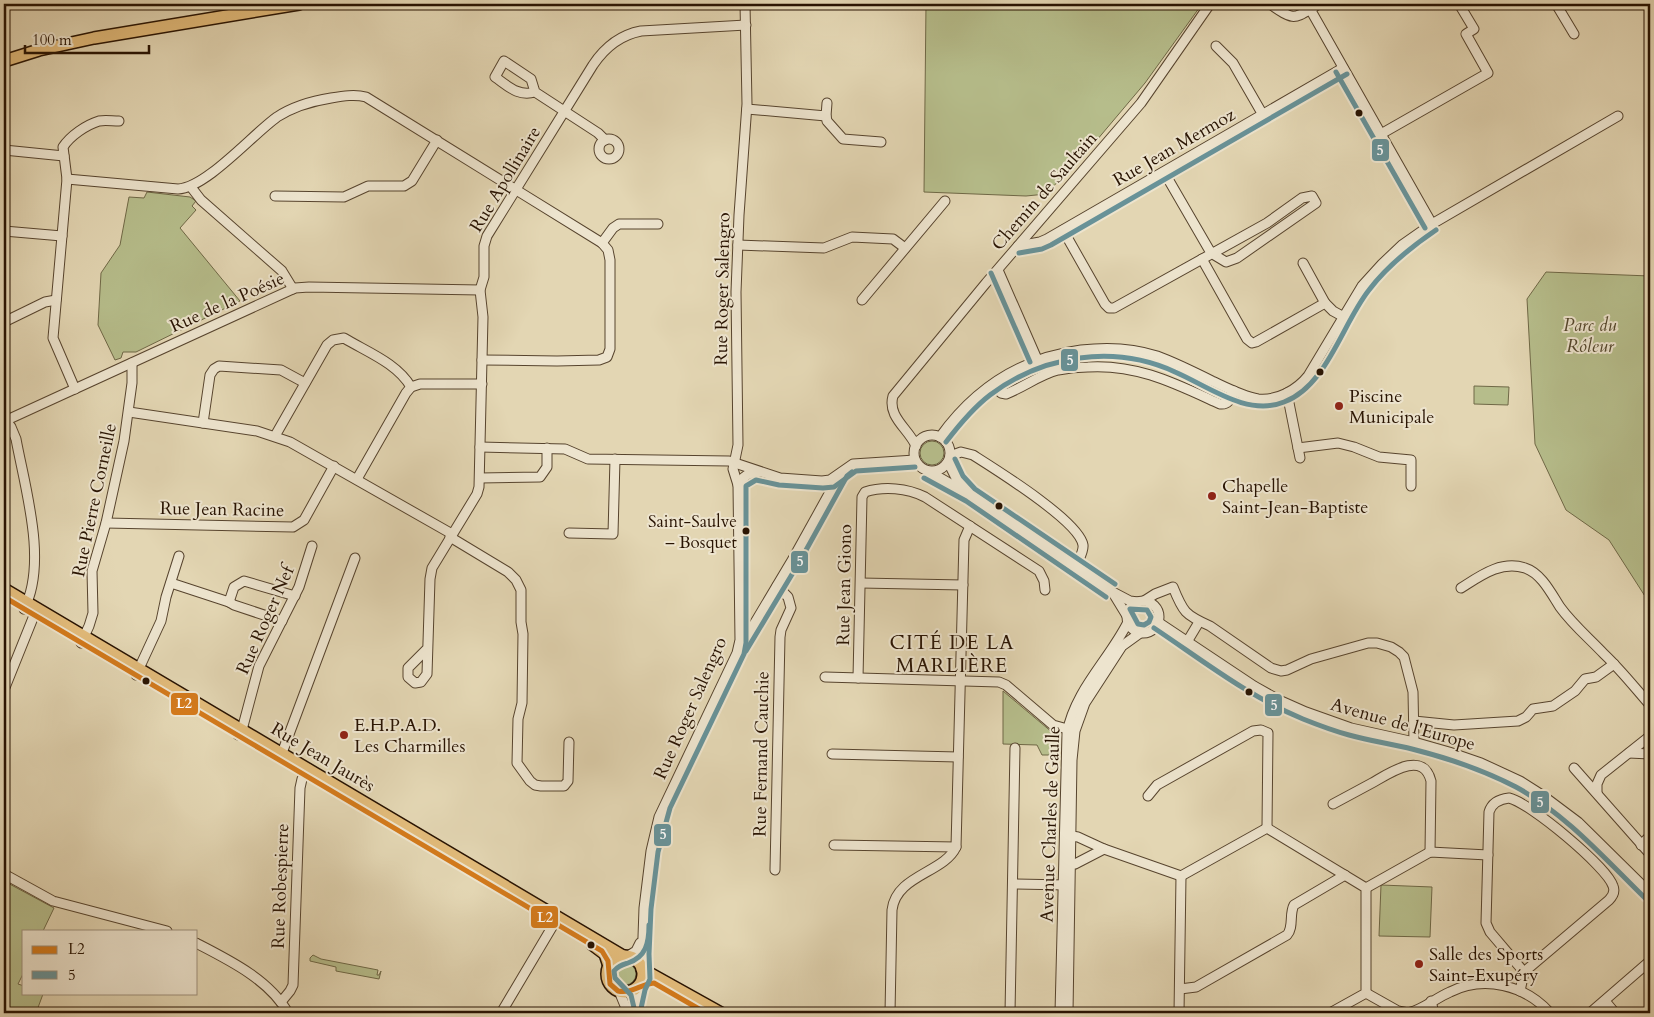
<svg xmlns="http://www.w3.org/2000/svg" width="1654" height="1017" viewBox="0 0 1654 1017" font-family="Cardo,serif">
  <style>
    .green { fill: #b6bd8b; stroke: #6f6846 }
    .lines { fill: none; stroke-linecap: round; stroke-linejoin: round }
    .minor-casing { stroke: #57442e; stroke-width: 11 }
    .major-casing { stroke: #281302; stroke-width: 14 }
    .minor { stroke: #ede4ce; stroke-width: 9 }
    .major { stroke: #e2bb7a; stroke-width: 11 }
    .bus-1-casing { stroke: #ede4ce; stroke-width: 9 }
    .bus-2-casing { stroke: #ede4ce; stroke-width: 9 }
    .bus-1 { stroke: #d37a1c; stroke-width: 5 }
    .bus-2 { stroke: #689298; stroke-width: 5 }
    .bus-dot { fill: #281302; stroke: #ede4ce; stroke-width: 2 }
    .poi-dot { fill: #8f2418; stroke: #ede4ce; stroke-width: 2 }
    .labels { text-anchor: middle; stroke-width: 4; stroke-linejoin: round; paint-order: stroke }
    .bus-label { font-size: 17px; fill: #281302; stroke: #ede4ce; text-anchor: end }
    .street-label { font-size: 18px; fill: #281302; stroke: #ede4ce }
    .park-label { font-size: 18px; font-style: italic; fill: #53462b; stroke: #ede4ce }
    .poi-label { font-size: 18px; fill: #281302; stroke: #ede4ce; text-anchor: start }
    .quarter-label { font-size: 20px; letter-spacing: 1px; fill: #281302; stroke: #ede4ce }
    .line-badge { stroke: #ede4ce; stroke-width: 2 }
    .badge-label { font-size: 14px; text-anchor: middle; font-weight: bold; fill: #fff }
  </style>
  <rect width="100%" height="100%" fill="#e3d6b3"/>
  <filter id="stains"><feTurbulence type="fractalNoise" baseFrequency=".004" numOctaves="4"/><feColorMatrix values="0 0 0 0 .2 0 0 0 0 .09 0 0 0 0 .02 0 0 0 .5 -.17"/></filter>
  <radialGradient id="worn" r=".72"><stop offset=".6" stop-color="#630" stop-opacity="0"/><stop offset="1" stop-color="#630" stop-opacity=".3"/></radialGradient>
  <g class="green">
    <polygon points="926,4 1202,4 1145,83 1091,147 1046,194 1026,196 924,192"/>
    <polygon points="147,192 190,197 196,201 192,206 196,210 180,228 240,301 136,352 123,352 121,358 115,360 98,325 101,273 120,245 129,197 144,198"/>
    <polygon points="1546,272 1650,276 1650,604 1609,540 1566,510 1535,444 1527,299"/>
    <polygon points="1474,386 1509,387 1508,405 1474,404"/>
    <circle cx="932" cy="453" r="12"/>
    <polygon points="1003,691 1053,733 1053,755 1042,755 1037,745 1003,744"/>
    <polygon points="4,881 54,908 43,931 24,931 24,972 18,984 24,986 24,993 43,994 36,1013 4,1013"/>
    <polygon points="1381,885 1432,887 1430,937 1379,936"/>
    <polygon points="313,955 321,959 378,970 377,975 379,975 381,971 379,979 336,971 336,967 310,961 310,958"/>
    <circle cx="625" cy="974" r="11"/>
  </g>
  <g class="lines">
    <g class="minor-casing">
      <g id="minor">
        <path d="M1270 4C1296 22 1293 19 1319 4"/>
        <polyline points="1556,4 1574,34"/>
        <polyline points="1310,9 1432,224"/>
        <polyline points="1216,46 1233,63 1263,115"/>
        <path d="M535 92 531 79 504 61 495 77C508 86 518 97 535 92L598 133 605 140"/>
        <polyline points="747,109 826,116 827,103"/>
        <polyline points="826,116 827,121 843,139 881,142"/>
        <polyline points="1381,134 1488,73 1466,34 1474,29 1459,4"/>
        <circle cx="609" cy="149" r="10"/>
        <polyline points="4,150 64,156"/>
        <path d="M67 179 178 189C206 188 253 134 277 117 294 106 312 101 331 98 343 96 355 94 366 97L602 243 608 250 610 260V349L607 357 599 360 557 361 482 360"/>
        <polyline points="191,187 201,200 282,271 293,289"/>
        <polyline points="275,196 344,197 368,186 404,186 412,181 437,140"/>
        <polyline points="1063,230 1105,304 1109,308 1114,308 1267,223 1302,198 1312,196 1316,203 1237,258 1226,262 1211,253 1164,172"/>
        <polyline points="4,231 62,236"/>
        <polyline points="602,243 613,228 619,224 658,224"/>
        <polyline points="738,245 824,248 852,237 893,239 905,248"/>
        <polyline points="1018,246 1040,242 1047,239 1343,68"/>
        <polyline points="1202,259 1247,339 1252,343 1256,342 1325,303 1333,311 1342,316"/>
        <polyline points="1303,263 1325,303"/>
        <polyline points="998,270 1037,359"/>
        <polyline points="862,300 945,201"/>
        <polyline points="4,322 45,302 56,300"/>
        <path d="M992 385 1001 393 1006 394C1024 387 1039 375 1058 370 1068 368 1078 367 1088 367 1138 364 1176 384 1220 404 1229 405 1231 398 1234 391"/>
        <path d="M75 389 53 338 67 179 63 147C70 136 86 125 99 121 105 120 112 121 119 121"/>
        <polyline points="1287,393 1300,458"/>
        <polyline points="129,412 257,431 290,442 452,534"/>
        <path d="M4 418 11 427 16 439C25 488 48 563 24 609"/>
        <polyline points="7,420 295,288 309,287 480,290"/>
        <polyline points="203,423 210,375 214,369 219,366 281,370 305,383"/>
        <circle cx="932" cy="453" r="18"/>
        <path d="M275 436 327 345 333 340 344 338C367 352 397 363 411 387"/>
        <path d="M940 437C975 388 1021 358 1081 350 1106 347 1133 348 1157 356 1176 363 1194 372 1212 381 1227 388 1242 396 1258 399 1277 401 1297 390 1308 376L1362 286 1382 264 1402 245 1432 224 1618 116"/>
        <path d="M916 446C909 429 887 417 893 396L986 283 1141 103 1210 4"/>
        <polyline points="480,447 565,449 588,459 729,461 780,478 822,481 830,480 853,464 915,460"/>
        <polyline points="1298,448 1338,443 1354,447 1379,457 1411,460 1411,486"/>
        <path d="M950 456 961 452 973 455C995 469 1079 521 1083 545 1084 552 1078 560 1076 567"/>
        <polyline points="948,462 957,480 967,492"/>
        <polyline points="928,471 970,495 1111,591 1130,601 1138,602"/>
        <polyline points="480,478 540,477 547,467 547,448"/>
        <polyline points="357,479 406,393 411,387 420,384 482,384"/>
        <path d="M738 485C742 477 750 471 760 472"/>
        <polyline points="106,523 293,527 304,520 334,466"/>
        <polyline points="569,533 613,534 615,459"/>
        <polyline points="450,537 508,572 516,580 521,590 521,622 523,634 522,703 518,719 517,763 530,781 535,785 541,786 564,786 568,781 569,742"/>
        <polyline points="171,583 229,602 234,587 244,581 295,596"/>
        <polyline points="861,583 963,585"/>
        <path d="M1461 588C1480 576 1501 560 1525 568 1541 573 1551 593 1560 607 1573 625 1589 638 1604 654 1621 670 1635 688 1650 705"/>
        <polyline points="1113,593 1127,616"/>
        <path d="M1144 601 1155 594 1173 587C1183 612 1185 615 1210 626L1271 668 1281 671 1287 670 1311 659 1368 643H1377L1391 647 1399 652 1404 657 1413 692 1414 742"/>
        <circle cx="1143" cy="617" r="16"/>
        <polyline points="229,602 234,605 282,621"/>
        <polyline points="1158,622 1254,686 1279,700 1306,712 1351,728 1414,742 1449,752 1481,763 1520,781 1542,795 1578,822 1650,893"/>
        <polyline points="1187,642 1199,622"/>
        <polyline points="81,643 89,626 93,613 92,571 106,523 124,441 132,383 132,363"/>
        <polyline points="741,646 794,557 840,474"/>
        <path d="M427 649 408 668V677L415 683 421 682 427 674 430 579 432 568 477 494 479 487 483 317 480 290 484 277V246L487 236 593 65C605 47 620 35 641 31L746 25"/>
        <polyline points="136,675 161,621 166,597 179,556"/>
        <polyline points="825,677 999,682 1006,685 1053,725 1071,730"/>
        <path d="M858 678 862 497 865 492C884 486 907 488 925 497L1039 571 1044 581 1045 590"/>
        <polyline points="4,690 37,608"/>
        <polyline points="1414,721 1454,725 1518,721 1526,717 1533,709 1553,706 1575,691 1585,679 1596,677 1614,664"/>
        <polyline points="238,735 243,726 259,666 299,587 312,546"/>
        <polyline points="282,753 355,558"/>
        <polyline points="1629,753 1650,754"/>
        <polyline points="832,754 958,757"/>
        <polyline points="1574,768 1650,854"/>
        <polyline points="1597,793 1597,784 1601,775 1650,736"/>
        <polyline points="1148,796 1157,785 1253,731 1261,730 1268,733 1267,828"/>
        <path d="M1509 798C1529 802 1607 867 1613 886 1615 891 1613 896 1609 900L1524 972 1490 932 1486 923 1489 812C1492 802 1500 799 1509 798Z"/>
        <path d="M1333 804C1346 797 1359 790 1372 783 1388 774 1423 749 1431 781L1430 852"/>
        <polyline points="1066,835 1078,837 1104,849 1181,876"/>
        <polyline points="834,845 956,847"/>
        <polyline points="1641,845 1650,836"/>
        <polyline points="1065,865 1075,864 1104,849"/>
        <polyline points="775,870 780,637 781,630 791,608 788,597 777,586"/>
        <polyline points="4,874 53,901 167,931"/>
        <polyline points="1181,876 1267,828 1366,888 1366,993 1330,1013"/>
        <polyline points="1014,884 1067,885"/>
        <polyline points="1366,888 1430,852 1488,855"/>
        <path d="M196 943C229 960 270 980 288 1013"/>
        <polyline points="628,956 636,951 640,943"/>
        <polyline points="642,966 644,908 651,851 659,817 737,653 740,640 738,485 733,469 738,445 736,292 739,215 747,104 745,4"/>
        <path d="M1180 989 1196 987 1287 935C1294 927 1289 914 1294 905L1345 875"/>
        <polyline points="619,991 628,1013"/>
        <polyline points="1520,991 1524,972"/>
        <path d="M1366 993 1398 1011 1408 1013C1422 1010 1436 998 1450 992 1484 975 1525 985 1550 1013"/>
        <polyline points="1431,1001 1434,1013"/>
        <polyline points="1605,1001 1615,1013"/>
        <polyline points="281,1002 290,991 293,985 300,788 302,779 309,769"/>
        <polyline points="501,1013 558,917"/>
        <polyline points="632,1013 638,987"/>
        <path d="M890 1013 892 910C896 875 944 873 956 847L964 540 970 526"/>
        <polyline points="1010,1013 1015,748"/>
        <path d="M1060 1013 1067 733C1075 690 1109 660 1128 622"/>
        <polyline points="1068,1013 1072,760 1075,731 1085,703 1122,646 1140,633"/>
        <polyline points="1179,1013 1181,876"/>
        <polyline points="1590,1013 1650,961"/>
      </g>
    </g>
    <g class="major-casing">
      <g id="major">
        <polyline points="4,61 39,50 94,38 299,4"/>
        <polyline points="4,589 623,956"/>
        <polyline points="593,945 605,954 609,966"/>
        <circle cx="625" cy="974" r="18"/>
        <polyline points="642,969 721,1013"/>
      </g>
    </g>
    <use href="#minor" class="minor"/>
    <use href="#major" class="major"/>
    <g class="bus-1-casing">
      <path id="bus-1" d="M4 597 602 951 608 961 610 984 618 991C631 994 641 984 654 983L706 1013"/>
    </g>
    <g class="bus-2-casing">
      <g id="bus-2">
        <polyline points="1336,72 1425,228"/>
        <polyline points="1019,253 1042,249 1051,245 1347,74"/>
        <polyline points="991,273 1030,362"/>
        <path d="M946 442C959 425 973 408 990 395 1043 355 1114 344 1175 372 1208 386 1247 417 1284 402 1327 386 1342 324 1369 290 1387 266 1411 247 1436 230"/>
        <polyline points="955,459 963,476 975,489 1115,584"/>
        <polyline points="924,478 966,501 1106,597"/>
        <polygon points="1130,609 1147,610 1151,617 1149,622 1144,625 1138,624"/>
        <path d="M1154 628C1202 660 1249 697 1303 719 1318 725 1334 731 1349 735 1370 741 1392 744 1412 749 1448 758 1483 770 1516 787 1566 814 1605 859 1645 898"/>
        <polyline points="746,651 800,561 847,476 852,472"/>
        <path d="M635 1012 631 995 615 978 614 971C618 966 622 965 628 963 646 957 649 943 649 925"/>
        <polyline points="640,1013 645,990 650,979 649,954 651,909 658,852 670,808 744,654 746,643 746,486 756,480 779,485 823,488 834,487 856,471 915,467"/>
      </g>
    </g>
    <use href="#bus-1" class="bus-1"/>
    <use href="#bus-2" class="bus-2"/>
  </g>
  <g class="bus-dot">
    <circle cx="1359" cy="113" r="4.5"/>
    <circle cx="1320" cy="372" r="4.5"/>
    <circle cx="999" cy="506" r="4.5"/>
    <circle cx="746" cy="531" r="4.5"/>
    <circle cx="146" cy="681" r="4.5"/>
    <circle cx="1249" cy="692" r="4.5"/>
    <circle cx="591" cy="945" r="4.5"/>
  </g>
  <g class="poi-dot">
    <circle cx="1339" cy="406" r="5"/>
    <circle cx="1212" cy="496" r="5"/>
    <circle cx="344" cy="735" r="5"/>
    <circle cx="1419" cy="964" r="5"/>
  </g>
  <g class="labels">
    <g class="bus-label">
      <text x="737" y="527">Saint-Saulve<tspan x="737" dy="21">– Bosquet</tspan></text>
    </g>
    <g class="street-label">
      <text transform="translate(1174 147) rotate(-30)" y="6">Rue Jean Mermoz</text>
      <text transform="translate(505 179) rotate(-59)" y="6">Rue Apollinaire</text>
      <text transform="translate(1044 191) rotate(-49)" y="6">Chemin de Saultain</text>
      <text transform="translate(722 289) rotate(-89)" y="6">Rue Roger Salengro</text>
      <text transform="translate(227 302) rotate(-24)" y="6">Rue de la Poésie</text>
      <text transform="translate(94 500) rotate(-78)" y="6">Rue Pierre Corneille</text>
      <text transform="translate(222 509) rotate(1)" y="6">Rue Jean Racine</text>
      <text transform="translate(844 585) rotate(-89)" y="6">Rue Jean Giono</text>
      <text transform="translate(265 620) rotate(-66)" y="6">Rue Roger Nef</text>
      <text transform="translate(690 708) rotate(-66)" y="6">Rue Roger Salengro</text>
      <text transform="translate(1403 724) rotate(16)" y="6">Avenue de l'Europe</text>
      <text transform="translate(761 754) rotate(-89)" y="6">Rue Fernand Cauchie</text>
      <text transform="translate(323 757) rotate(31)" y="6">Rue Jean Jaurès</text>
      <text transform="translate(1050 824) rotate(-88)" y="6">Avenue Charles de Gaulle</text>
      <text transform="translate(280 886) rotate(-88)" y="6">Rue Robespierre</text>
    </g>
    <g class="park-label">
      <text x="1590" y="331">Parc du<tspan x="1590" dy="21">Rôleur</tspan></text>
    </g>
    <g class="poi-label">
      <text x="1349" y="402">Piscine<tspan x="1349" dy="21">Municipale</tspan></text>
      <text x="1222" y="492">Chapelle<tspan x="1222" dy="21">Saint-Jean-Baptiste</tspan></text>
      <text x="354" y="731">E.H.P.A.D.<tspan x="354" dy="21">Les Charmilles</tspan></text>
      <text x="1429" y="960">Salle des Sports<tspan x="1429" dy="21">Saint-Exupéry</tspan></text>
    </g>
    <g class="quarter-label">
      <text x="952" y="649">CITÉ DE LA<tspan x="952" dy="23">MARLIÈRE</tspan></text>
    </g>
  </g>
  <g class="line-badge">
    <rect x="1371" y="138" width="19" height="24" rx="5" fill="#689298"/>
    <rect x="1060" y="348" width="19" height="24" rx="5" fill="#689298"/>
    <rect x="790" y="550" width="19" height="24" rx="5" fill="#689298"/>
    <rect x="170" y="692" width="29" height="24" rx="5" fill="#d37a1c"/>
    <rect x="1264" y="693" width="19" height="24" rx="5" fill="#689298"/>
    <rect x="1530" y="790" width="20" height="24" rx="5" fill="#689298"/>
    <rect x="653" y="823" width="19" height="24" rx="5" fill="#689298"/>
    <rect x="530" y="905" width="29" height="24" rx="5" fill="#d37a1c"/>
  </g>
  <g class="badge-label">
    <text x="1380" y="155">5</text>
    <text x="1070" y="365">5</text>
    <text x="800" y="566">5</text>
    <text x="184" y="708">L2</text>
    <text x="1274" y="710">5</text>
    <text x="1540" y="807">5</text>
    <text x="663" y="839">5</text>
    <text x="545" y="922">L2</text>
  </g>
  <rect width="1654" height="1017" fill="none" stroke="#e3d6b3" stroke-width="20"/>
  <rect x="5" y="5" width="1644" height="1007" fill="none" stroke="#281302" stroke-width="2.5"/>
  <rect x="10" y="10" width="1634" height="997" fill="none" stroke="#281302"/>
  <rect x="22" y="930" width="175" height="65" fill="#ede4ce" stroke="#9e907c"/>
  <rect x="32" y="946" width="25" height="8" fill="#d37a1c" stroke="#9e907c"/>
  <text x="68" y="954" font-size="15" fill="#281302">L2</text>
  <rect x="32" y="971" width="25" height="8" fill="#689298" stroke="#9e907c"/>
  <text x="68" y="980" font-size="15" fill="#281302">5</text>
  <path d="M25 45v8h124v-8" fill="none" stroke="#281302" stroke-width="2.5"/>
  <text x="32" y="45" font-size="15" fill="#281302" stroke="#ede4ce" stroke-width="4" paint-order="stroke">100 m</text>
  <rect width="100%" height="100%" filter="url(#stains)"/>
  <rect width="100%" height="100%" fill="url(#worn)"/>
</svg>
